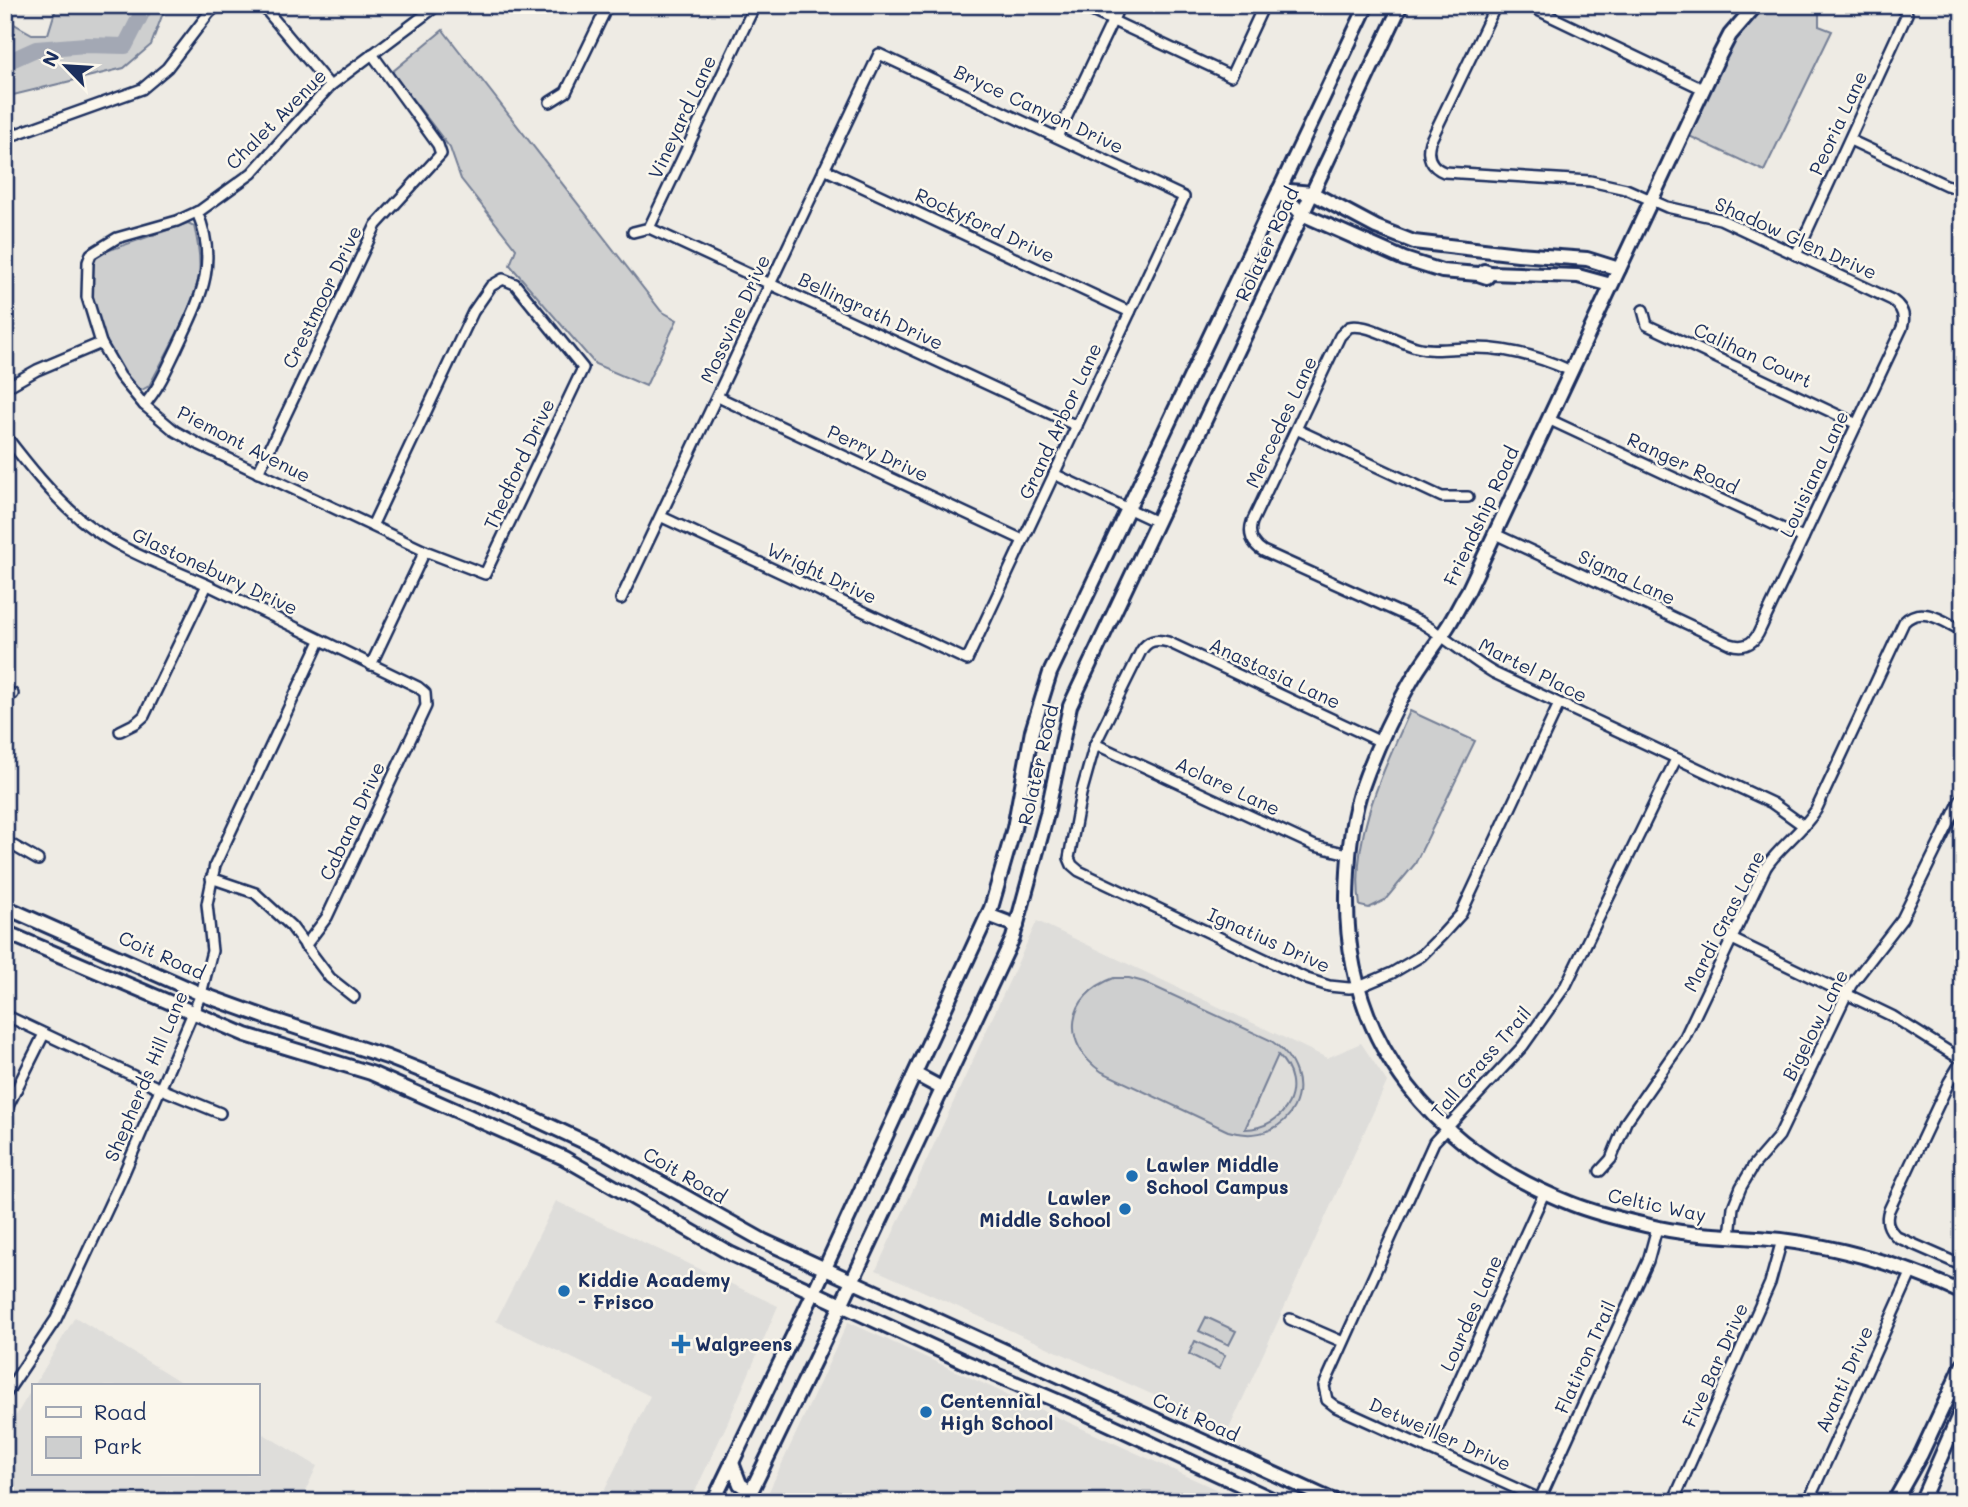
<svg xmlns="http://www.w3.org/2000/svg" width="1968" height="1507" viewBox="0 0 1968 1507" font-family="Mali,sans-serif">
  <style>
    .built { fill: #deddda }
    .green { fill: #cecfcf; stroke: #747f96; stroke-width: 2; fill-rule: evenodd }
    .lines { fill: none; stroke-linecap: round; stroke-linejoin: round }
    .river { stroke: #a3a8b4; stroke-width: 16 }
    .street-casing { stroke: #1b2f5e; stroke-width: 14 }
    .secondary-casing { stroke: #1b2f5e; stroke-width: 18 }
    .street { stroke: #fbf7ec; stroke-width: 9 }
    .secondary { stroke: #fbf7ec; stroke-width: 12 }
    .poi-dot { fill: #1f6fb2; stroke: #fbf7ec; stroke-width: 2.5 }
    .labels { text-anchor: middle; stroke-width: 5; stroke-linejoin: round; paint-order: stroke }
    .street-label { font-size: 19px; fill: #1b2f5e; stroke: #fbf7ec }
    .poi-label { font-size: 19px; font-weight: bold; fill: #1b2f5e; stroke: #fbf7ec; text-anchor: start }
  </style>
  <rect width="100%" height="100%" fill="#eeebe4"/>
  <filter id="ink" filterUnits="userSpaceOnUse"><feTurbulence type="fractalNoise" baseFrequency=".0143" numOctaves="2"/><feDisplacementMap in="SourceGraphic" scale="14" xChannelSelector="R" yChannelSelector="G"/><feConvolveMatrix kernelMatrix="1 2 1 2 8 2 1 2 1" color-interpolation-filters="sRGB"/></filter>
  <g filter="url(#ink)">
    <g class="built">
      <polygon points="1037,921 1327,1058 1361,1043 1387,1082 1229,1429 876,1270"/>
      <polygon points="556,1201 778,1306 727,1424 690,1502 599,1502 650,1396 496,1321"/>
      <polygon points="75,1317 155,1366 187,1386 34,1386"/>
      <polygon points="848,1322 1244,1502 764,1502"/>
      <polygon points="33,1387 33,1474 257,1474 257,1430 317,1466 300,1502 5,1502 5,1434"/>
    </g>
    <g class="green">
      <polygon points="57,5 166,5 151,45 124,68 5,97 5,19 32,34 48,34"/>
      <polygon points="1764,5 1819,5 1819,26 1832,31 1764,171 1687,135 1734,37"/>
      <polygon points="443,30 661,311 677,320 646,386 595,364 510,265 516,249 461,179 450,148 392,72"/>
      <path d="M188 223 194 226C198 242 201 258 199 275 195 304 164 358 149 386L140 391 135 389C127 377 118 365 111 353 99 333 80 272 98 254Z"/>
      <path d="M1410 711 1475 741 1415 864 1385 900 1369 908 1360 906C1350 837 1383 772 1410 711Z"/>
      <path d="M1114 978H1129L1144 982 1270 1040C1326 1078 1292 1150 1228 1131L1102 1072C1060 1044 1066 995 1114 978ZM1278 1055C1309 1086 1286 1128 1245 1129Z"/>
      <polygon points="1206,1317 1236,1331 1229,1345 1199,1331"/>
      <polygon points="1195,1341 1225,1355 1219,1369 1189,1354"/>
    </g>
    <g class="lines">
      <polyline class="river" points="5,63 36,49 86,45 125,46 146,5"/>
      <g class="street-casing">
        <g id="street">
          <polyline points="262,5 330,86"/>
          <polyline points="1079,5 1231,76 1264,5"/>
          <polyline points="1527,5 1703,89"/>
          <polyline points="550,102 566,92 608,5"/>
          <polyline points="1057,137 1120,5"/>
          <polyline points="5,138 142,89 167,68 209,13 218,5"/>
          <polyline points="1850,140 1946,185 1953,187 1963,185"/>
          <polyline points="824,169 1130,312"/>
          <polyline points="649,228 1077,426"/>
          <polyline points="649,228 755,5"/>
          <polyline points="633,232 649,228"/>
          <polyline points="1796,255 1907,14 1899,6"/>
          <polyline points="1643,310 1647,325 1857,424"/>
          <path d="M1571 371C1540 357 1504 347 1470 348 1451 348 1434 352 1416 347 1397 342 1366 322 1349 327L1340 336 1252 522C1248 534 1252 544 1263 551L1420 622C1446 637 1468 658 1494 673L1772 803 1804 826"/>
          <polyline points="5,388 37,370 101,343"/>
          <polyline points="718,397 1023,540"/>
          <path d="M144 405C159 388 167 368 177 348 199 300 220 265 197 212"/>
          <polyline points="1548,419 1803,538"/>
          <polyline points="1298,430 1442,497 1468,497"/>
          <path d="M5 435C28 465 51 494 80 519 119 551 166 566 212 587 281 620 349 654 418 687L425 693 426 706 327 917 305 946"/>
          <polyline points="258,473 376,225 441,154 438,145 372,54"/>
          <polyline points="1054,474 1157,522"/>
          <polyline points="372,526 473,312 491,286 503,279 515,284 583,368 485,574 425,551 200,445 175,431 144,405 120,376 101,343 87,297 88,262 91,254 117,238 177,221 201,210 252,173 330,86 438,5"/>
          <path d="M1495 534 1730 644C1742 648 1752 645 1758 634L1902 328C1906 316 1902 307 1892 300L1720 219 1667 207 1626 189 1590 181 1444 172C1431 167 1426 156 1430 142L1496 5"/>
          <polyline points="621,599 879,54 1184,197 967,660 662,517"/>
          <polyline points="371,665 425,551"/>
          <polyline points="5,693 13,694"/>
          <polyline points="120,731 136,723 144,716 207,585"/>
          <path d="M1381 742 1168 642C1156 639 1148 640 1141 651L1095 744 1081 794 1069 858 1072 865 1079 871 1307 979 1329 986 1349 988 1359 987 1392 973 1421 956 1442 935 1461 914 1559 704"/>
          <polyline points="1095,744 1315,846 1348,854"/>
          <polyline points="5,841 38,860"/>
          <polyline points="211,878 255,893 291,926 330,978 354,997"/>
          <polyline points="1732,939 1892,1016 1962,1060"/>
          <polyline points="5,1015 159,1088 220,1113"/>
          <path d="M1963 1059 1949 1082 1889 1210C1885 1221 1888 1229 1897 1237L1963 1266"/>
          <polyline points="5,1112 44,1034"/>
          <path d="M1600 1171 1611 1159 1626 1122 1684 1039 1766 867C1780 846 1802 832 1816 810L1904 622C1922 604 1944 622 1963 631"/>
          <polyline points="1730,1237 1733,1207 1741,1187 1754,1165 1779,1136 1851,985 1902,919 1963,795"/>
          <polyline points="1290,1319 1343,1342"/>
          <polyline points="5,1395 56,1319 121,1180 201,994 212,951 207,904 215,865 320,641"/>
          <polyline points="1428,1449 1545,1191"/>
          <polyline points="1540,1499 1648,1261 1657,1228"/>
          <polyline points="1546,1502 1336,1407 1327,1400 1324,1386 1434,1142 1523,1046 1566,985 1676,759"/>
          <polyline points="1673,1502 1770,1283 1782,1240"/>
          <polyline points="1808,1502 1912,1271"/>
        </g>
      </g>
      <g class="secondary-casing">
        <g id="secondary">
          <path d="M1756 5 1730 35 1718 58 1468 591C1461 602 1455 615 1448 626 1436 645 1421 663 1410 683 1390 718 1373 756 1360 793 1350 826 1348 862 1347 896 1345 1045 1437 1151 1572 1204 1597 1214 1624 1220 1650 1226 1693 1237 1737 1235 1781 1240 1845 1248 1905 1266 1963 1293"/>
          <polyline points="1279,190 1312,193 1376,227 1414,242 1518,254 1587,259 1619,269"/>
          <polyline points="1279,190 1302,214 1404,259 1442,271 1478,274 1487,277 1490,273"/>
          <polyline points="1484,271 1490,273 1578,276 1611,285"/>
          <polyline points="5,907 201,994 268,1018 387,1057 488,1097 604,1151 764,1241 1336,1502"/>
          <polyline points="988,915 1017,926"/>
          <polyline points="5,932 246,1035 371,1073 564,1158 731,1254 963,1361 1081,1411 1278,1502"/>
          <polyline points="915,1074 943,1089"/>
          <polyline points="732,1463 740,1484 751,1492"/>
          <polyline points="713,1502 814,1292 991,908 1014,828 1032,731 1050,673 1367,5"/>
          <polyline points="746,1502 834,1320 1013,938 1047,814 1070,706 1401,5"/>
          <polyline points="1894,1502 1921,1454 1963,1364"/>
          <polyline points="1921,1502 1963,1406"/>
        </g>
      </g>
      <use href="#street" class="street"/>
      <use href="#secondary" class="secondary"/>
    </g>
  </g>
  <g class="poi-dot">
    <circle cx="1132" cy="1176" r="7"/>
    <circle cx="1125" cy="1209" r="7"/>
    <circle cx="564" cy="1291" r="7"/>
    <path d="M677.5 1333.5h7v7h7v7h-7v7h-7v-7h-7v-7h7z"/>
    <circle cx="926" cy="1412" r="7"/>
  </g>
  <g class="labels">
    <g class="street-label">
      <text transform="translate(1039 109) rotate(25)" y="7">Bryce Canyon Drive</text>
      <text transform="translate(682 117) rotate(-65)" y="7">Vineyard Lane</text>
      <text transform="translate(276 119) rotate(-45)" y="7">Chalet Avenue</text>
      <text transform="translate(1838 123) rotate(-65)" y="7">Peoria Lane</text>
      <text transform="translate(985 225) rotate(25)" y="7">Rockyford Drive</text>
      <text transform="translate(1796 238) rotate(24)" y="7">Shadow Glen Drive</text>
      <text transform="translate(1267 244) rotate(-65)" y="7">Rolater Road</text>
      <text transform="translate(322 297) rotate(-64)" y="7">Crestmoor Drive</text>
      <text transform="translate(871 311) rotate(25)" y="7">Bellingrath Drive</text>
      <text transform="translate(735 319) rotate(-65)" y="7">Mossvine Drive</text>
      <text transform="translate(1753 355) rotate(25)" y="7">Calihan Court</text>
      <text transform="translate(1060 421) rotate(-65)" y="7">Grand Arbor Lane</text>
      <text transform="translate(1281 422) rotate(-65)" y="7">Mercedes Lane</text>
      <text transform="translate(244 444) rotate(27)" y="7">Piemont Avenue</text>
      <text transform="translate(878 453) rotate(25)" y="7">Perry Drive</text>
      <text transform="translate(1683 463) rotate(25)" y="7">Ranger Road</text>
      <text transform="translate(519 464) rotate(-65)" y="7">Thedford Drive</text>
      <text transform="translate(1814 474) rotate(-65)" y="7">Louisiana Lane</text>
      <text transform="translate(1481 516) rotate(-65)" y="7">Friendship Road</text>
      <text transform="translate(215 571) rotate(25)" y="7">Glastonebury Drive</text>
      <text transform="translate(822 573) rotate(25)" y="7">Wright Drive</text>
      <text transform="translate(1627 577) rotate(25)" y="7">Sigma Lane</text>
      <text transform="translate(1533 670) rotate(27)" y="7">Martel Place</text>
      <text transform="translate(1275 673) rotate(25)" y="7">Anastasia Lane</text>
      <text transform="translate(1038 765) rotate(-77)" y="7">Rolater Road</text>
      <text transform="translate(1228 786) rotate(25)" y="7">Aclare Lane</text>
      <text transform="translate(352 821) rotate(-65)" y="7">Cabana Drive</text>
      <text transform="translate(1724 921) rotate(-63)" y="7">Mardi Gras Lane</text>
      <text transform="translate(1269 940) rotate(24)" y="7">Ignatius Drive</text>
      <text transform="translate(162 955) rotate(24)" y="7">Coit Road</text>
      <text transform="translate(1815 1025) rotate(-63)" y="7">Bigelow Lane</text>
      <text transform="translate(1481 1062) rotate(-49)" y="7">Tall Grass Trail</text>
      <text transform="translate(146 1076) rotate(-67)" y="7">Shepherds Hill Lane</text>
      <text transform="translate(685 1175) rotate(30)" y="7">Coit Road</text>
      <text transform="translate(1657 1205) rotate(12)" y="7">Celtic Way</text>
      <text transform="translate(1471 1313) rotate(-66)" y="7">Lourdes Lane</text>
      <text transform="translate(1585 1357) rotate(-66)" y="7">Flatiron Trail</text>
      <text transform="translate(1715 1365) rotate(-66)" y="7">Five Bar Drive</text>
      <text transform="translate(1844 1379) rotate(-66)" y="7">Avanti Drive</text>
      <text transform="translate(1196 1417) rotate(24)" y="7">Coit Road</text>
      <text transform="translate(1440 1434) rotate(24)" y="7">Detweiller Drive</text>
    </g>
    <g class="poi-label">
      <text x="1146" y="1172">Lawler Middle<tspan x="1146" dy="22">School Campus</tspan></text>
      <text x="1111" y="1205" text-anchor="end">Lawler<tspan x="1111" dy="22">Middle School</tspan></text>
      <text x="578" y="1287">Kiddie Academy<tspan x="578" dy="22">- Frisco</tspan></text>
      <text x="695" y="1351">Walgreens</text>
      <text x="940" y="1408">Centennial<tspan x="940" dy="22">High School</tspan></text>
    </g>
  </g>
  <rect width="1968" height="1507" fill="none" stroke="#fbf7ec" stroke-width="28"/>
  <rect x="14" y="14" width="1940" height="1479" fill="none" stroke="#1b2f5e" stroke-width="2.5" filter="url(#ink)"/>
  <rect x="32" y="1384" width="228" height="91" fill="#fbf7ec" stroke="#a1a7b3" stroke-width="2"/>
  <rect x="46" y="1407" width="35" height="10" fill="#fbf7ec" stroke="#a1a7b3" stroke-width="2"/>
  <text x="94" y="1420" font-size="21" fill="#1b2f5e">Road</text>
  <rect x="46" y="1437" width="35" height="21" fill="#cecfcf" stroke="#a1a7b3" stroke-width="2"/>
  <text x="94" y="1454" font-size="21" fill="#1b2f5e">Park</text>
  <g transform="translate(66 66) rotate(295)" stroke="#fbf7ec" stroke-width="5" paint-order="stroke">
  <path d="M0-5L12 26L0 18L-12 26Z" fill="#1b2f5e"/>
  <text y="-10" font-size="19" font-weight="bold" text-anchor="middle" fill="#1b2f5e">N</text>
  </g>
</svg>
